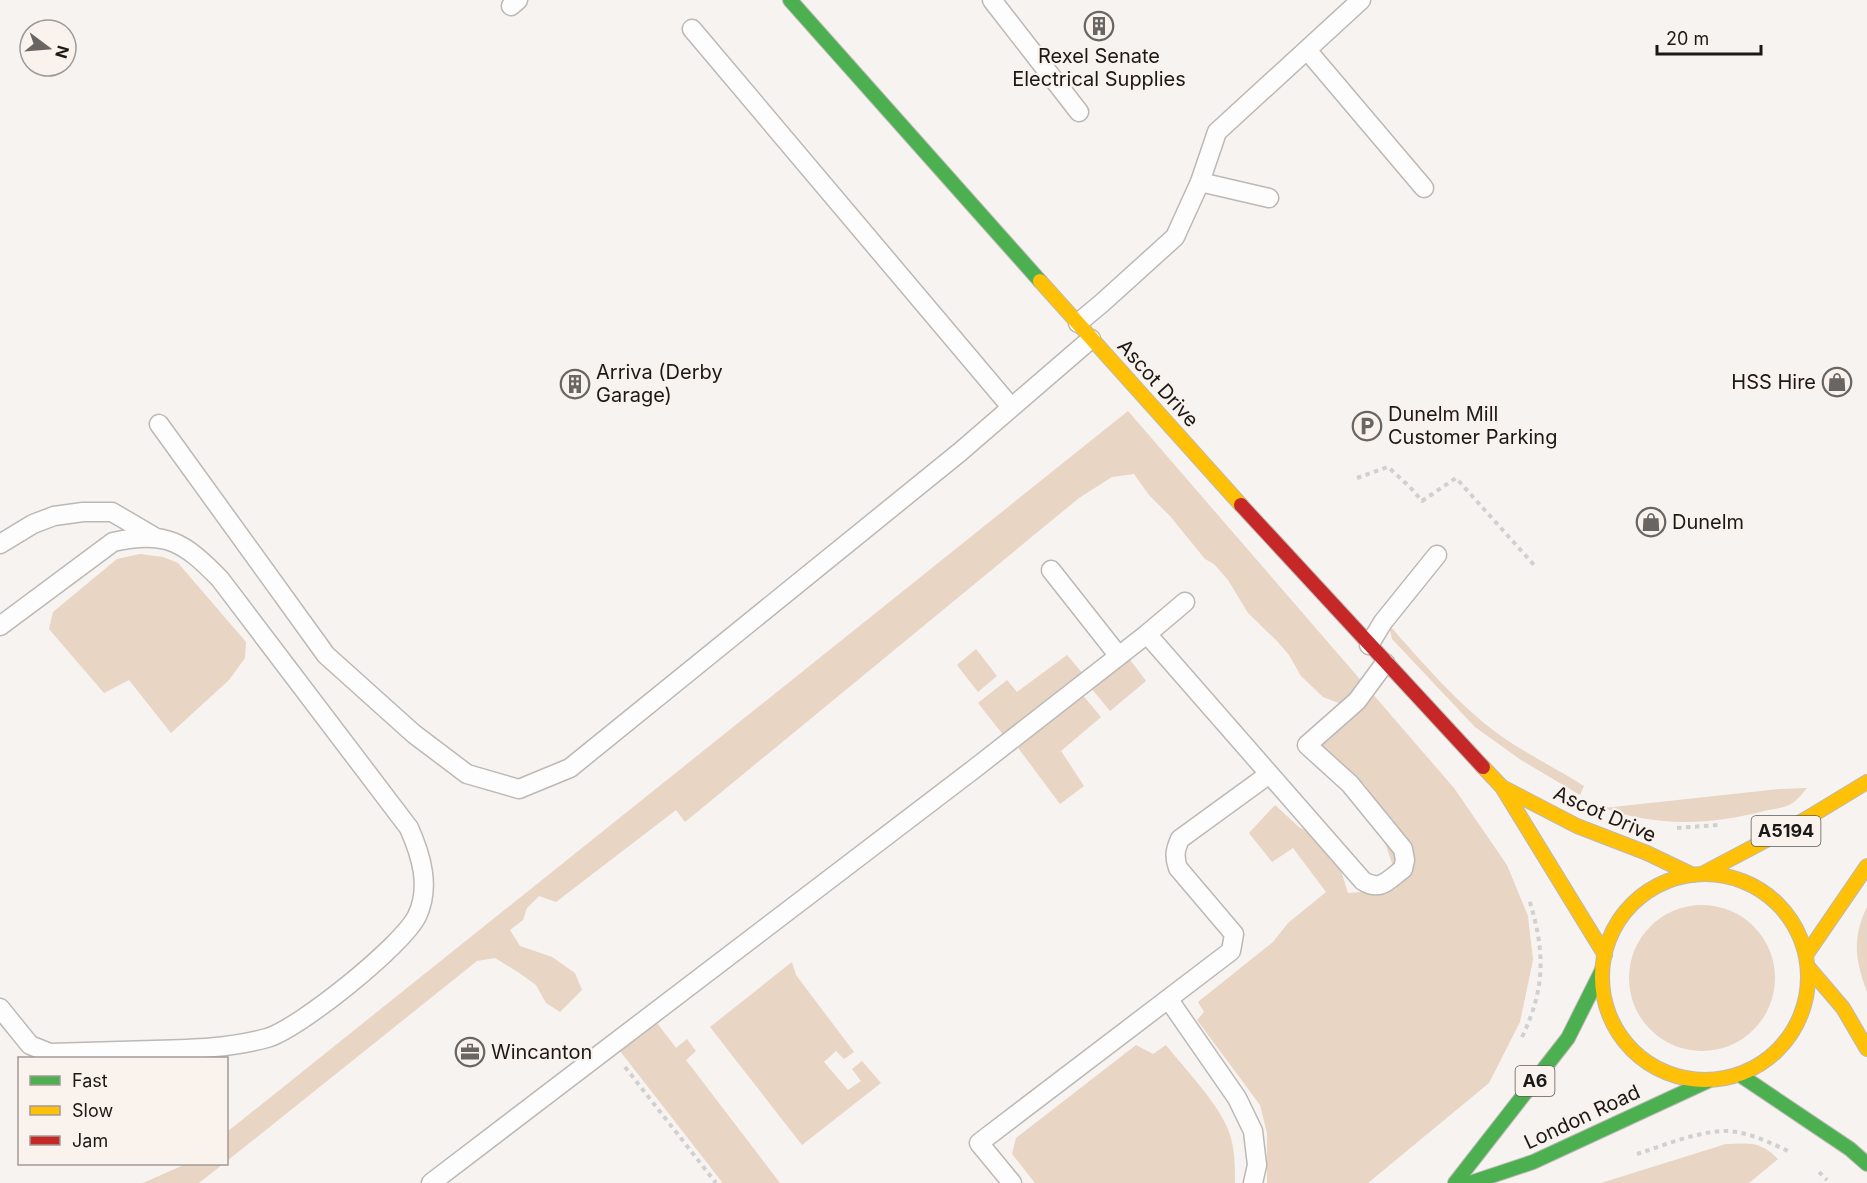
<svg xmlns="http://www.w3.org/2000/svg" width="1867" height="1183" viewBox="0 0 1867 1183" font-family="Inter,sans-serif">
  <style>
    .green { fill: #e8d5c3 }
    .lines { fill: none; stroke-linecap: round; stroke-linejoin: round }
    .lane-casing { stroke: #bbb8b6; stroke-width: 21 }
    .fast-casing { stroke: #bbb8b6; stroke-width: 16 }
    .slow-casing { stroke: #bbb8b6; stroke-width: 16 }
    .jam-casing { stroke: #bbb8b6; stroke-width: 16 }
    .path { stroke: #d1d0d0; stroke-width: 4; stroke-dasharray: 4.5 4.5; stroke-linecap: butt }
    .lane { stroke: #fefdfd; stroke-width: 18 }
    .fast { stroke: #4caf50; stroke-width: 14 }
    .slow { stroke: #ffc107; stroke-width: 14 }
    .jam { stroke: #c62828; stroke-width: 14 }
    .labels { text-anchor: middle; stroke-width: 4.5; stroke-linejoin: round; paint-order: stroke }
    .shield { fill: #faf2ec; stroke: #5e5a57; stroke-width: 1.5 }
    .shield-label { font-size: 18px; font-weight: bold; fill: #1b1917 }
    .poi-label { font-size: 20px; fill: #1b1917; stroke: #faf2ec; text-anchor: start }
    .street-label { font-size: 20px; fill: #1b1917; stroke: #faf2ec }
  </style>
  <rect width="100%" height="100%" fill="#f6f3f0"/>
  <g class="green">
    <polygon points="1128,411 1454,788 1507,865 1528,916 1533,960 1520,1022 1489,1083 1368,1183 1267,1183 1267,1133 1260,1105 1197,1020 1204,1012 1198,1002 1273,942 1288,923 1326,892 1293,848 1272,862 1249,833 1275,805 1300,828 1322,835 1335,852 1348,893 1387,890 1392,863 1376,817 1364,795 1366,786 1331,756 1319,742 1351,717 1339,703 1323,697 1301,676 1289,655 1277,641 1248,613 1228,580 1214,564 1205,559 1170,516 1149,495 1134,474 1112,477 1079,498 685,822 676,810 556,902 539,896 527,908 523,920 510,930 520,946 552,957 575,973 582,990 560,1012 546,1003 536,985 518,972 495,958 477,961 227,1161 227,1132"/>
    <polygon points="140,554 163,557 178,563 246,642 245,658 229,680 171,733 129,680 104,693 49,629 53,612 117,559"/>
    <path d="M1389 625C1424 664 1458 705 1501 736 1527 754 1557 769 1584 786L1580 795 1521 760 1475 727 1392 639Z"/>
    <polygon points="976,649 997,676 978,692 957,665"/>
    <polygon points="1067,655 1084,675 1004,736 978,703 1007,680 1017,692"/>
    <polygon points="1128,657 1146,681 1110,711 1091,688"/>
    <polygon points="1081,693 1101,717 1061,751 1084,786 1060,804 1016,745"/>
    <path d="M1807 788C1803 793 1799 798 1794 802 1786 808 1773 809 1764 811 1711 825 1656 827 1604 808L1779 789Z"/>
    <circle cx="1702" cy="978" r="73"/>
    <path d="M1867 907V992C1855 960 1852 938 1867 907Z"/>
    <polygon points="792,962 796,975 854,1052 844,1059 836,1051 824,1062 848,1090 861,1081 852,1069 862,1061 881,1083 802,1145 710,1027"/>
    <polygon points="657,1023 676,1048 687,1039 696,1051 686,1060 780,1183 721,1183 722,1182 620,1051"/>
    <path d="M1136 1045 1153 1054 1166 1045C1184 1068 1220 1105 1229 1132 1235 1148 1235 1166 1235 1183H1035L1012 1154 1016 1138Z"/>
    <path d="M1726 1144C1750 1143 1761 1141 1778 1159L1749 1183H1601Z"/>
    <polygon points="186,1164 223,1164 199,1183 143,1183"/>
  </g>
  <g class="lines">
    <g class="lane-casing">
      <g id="lane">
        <polyline points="992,0 1079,112"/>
        <polyline points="511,6 518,0"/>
        <polyline points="692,29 1011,407"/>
        <polyline points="1307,50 1424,188"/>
        <polyline points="1200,182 1269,198"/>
        <polyline points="1078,323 1102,303 1175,237 1200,182 1217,132 1361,0"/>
        <polyline points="159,424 326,655 414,734 467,774 519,789 570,768 960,452 1091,339"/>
        <polyline points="0,544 33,524 54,516 83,512 112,512 153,536"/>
        <polyline points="1051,570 1118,655"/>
        <path d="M0 626 113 542C166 530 184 542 220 579L409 828C421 855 431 887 417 916 403 945 299 1029 267 1038 230 1048 193 1049 154 1050 120 1051 85 1052 50 1053L30 1045 0 1008"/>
        <path d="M1147 634 1363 881C1381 892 1388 880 1403 869L1405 860 1403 849 1350 784 1307 745 1357 701 1385 663"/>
        <polyline points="1369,645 1383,622 1437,555"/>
        <polyline points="1169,1000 1237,1098 1253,1131 1257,1165 1253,1183"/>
        <polyline points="431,1183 974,769 1147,634 1185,602"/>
        <path d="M1012 1183 979 1143 1231 951 1234 934 1178 868C1174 857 1175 850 1180 839L1268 775"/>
      </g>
    </g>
    <g class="fast-casing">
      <g id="fast">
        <polyline points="790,0 1040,281"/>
        <polyline points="1740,1075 1850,1149 1867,1164"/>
        <polyline points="1455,1183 1568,1038 1602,970"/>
        <polyline points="1470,1183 1533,1162 1708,1081"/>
      </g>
    </g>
    <g class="slow-casing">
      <g id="slow">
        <polyline points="1040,281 1241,505"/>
        <polyline points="1483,767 1502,787 1605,955"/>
        <polyline points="1504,788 1577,826 1647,853 1693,875"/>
        <polyline points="1702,874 1806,819 1867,782"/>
        <circle cx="1705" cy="977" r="103"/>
        <polyline points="1806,955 1867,866"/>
        <polyline points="1808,967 1843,1008 1867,1049"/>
      </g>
    </g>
    <g class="jam-casing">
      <polyline id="jam" points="1241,505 1483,767"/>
    </g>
    <g class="path">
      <polyline points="1357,478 1388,467 1410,487 1422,501 1456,478 1535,566"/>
      <polyline points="1677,828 1718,825"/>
      <path d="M1522 1037C1546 987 1545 951 1529 899"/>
      <polyline points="625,1067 716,1183"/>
      <path d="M1637 1154C1665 1145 1695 1132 1725 1131 1746 1131 1769 1142 1788 1151"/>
      <polyline points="1819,1172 1827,1180"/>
    </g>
    <use href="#lane" class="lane"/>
    <use href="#fast" class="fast"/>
    <use href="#slow" class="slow"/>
    <use href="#jam" class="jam"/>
  </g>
  <defs>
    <g id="building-ring" transform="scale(1.5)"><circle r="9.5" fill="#faf2ec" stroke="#686563" stroke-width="1.5"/><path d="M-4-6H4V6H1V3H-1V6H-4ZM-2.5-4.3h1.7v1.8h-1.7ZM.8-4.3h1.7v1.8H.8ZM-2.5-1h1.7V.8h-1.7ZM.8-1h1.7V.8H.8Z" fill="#686563"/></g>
    <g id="shop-ring" transform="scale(1.5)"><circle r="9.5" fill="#faf2ec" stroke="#686563" stroke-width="1.5"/><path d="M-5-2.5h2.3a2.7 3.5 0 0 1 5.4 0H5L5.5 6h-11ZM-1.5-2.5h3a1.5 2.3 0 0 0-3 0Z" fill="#686563"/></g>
    <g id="parking-ring" transform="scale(1.5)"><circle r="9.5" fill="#faf2ec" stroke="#686563" stroke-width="1.5"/><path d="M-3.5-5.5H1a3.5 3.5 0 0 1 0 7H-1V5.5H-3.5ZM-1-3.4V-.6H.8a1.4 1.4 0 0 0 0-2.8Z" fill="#686563"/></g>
    <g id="office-ring" transform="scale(1.5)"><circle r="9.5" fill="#faf2ec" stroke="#686563" stroke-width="1.5"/><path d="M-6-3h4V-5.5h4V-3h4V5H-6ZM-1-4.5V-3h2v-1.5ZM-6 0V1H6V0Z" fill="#686563"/></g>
  </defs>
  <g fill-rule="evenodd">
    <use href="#building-ring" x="1099" y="26"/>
    <use href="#shop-ring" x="1837" y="382"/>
    <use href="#building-ring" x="575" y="384"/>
    <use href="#parking-ring" x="1367" y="426"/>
    <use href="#shop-ring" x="1651" y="522"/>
    <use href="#office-ring" x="470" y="1052"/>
  </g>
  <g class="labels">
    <g class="shield">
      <rect x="1751.5" y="816" width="69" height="30" rx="4.5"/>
      <rect x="1515.5" y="1066" width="39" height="30" rx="4.5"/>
    </g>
    <g class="shield-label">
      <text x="1786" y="837">A5194</text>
      <text x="1535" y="1087">A6</text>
    </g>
    <g class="poi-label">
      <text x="1099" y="63" text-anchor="middle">Rexel Senate<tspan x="1099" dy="23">Electrical Supplies</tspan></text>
      <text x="596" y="379">Arriva (Derby<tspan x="596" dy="23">Garage)</tspan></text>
      <text x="1816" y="389" text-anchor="end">HSS Hire</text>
      <text x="1388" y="421">Dunelm Mill<tspan x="1388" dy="23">Customer Parking</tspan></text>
      <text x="1672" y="529">Dunelm</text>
      <text x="491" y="1059">Wincanton</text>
    </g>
    <g class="street-label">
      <text transform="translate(1158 383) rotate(48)" y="7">Ascot Drive</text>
      <text transform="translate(1605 814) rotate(24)" y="7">Ascot Drive</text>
      <text transform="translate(1582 1117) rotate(-25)" y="7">London Road</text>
    </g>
  </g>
  <rect x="18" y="1057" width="210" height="108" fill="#faf2ec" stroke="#a19b97" stroke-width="1.5"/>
  <rect x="30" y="1076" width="30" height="9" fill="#4caf50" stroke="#a19b97" stroke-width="1.5"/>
  <text x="72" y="1087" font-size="18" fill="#1b1917">Fast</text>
  <rect x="30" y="1106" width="30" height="9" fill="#ffc107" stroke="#a19b97" stroke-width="1.5"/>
  <text x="72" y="1117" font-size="18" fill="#1b1917">Slow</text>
  <rect x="30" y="1136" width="30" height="9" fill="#c62828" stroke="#a19b97" stroke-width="1.5"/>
  <text x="72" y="1147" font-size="18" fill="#1b1917">Jam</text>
  <g transform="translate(48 48) rotate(106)"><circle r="28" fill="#faf2ec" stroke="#a19b97" stroke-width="1.5"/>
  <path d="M0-4.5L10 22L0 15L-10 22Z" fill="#686563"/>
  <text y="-9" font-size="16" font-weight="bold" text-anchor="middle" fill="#1b1917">N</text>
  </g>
  <path d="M1657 45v9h104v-9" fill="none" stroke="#1b1917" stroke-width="3"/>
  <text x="1666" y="45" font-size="18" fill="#1b1917" stroke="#faf2ec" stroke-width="4.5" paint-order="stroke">20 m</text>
</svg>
